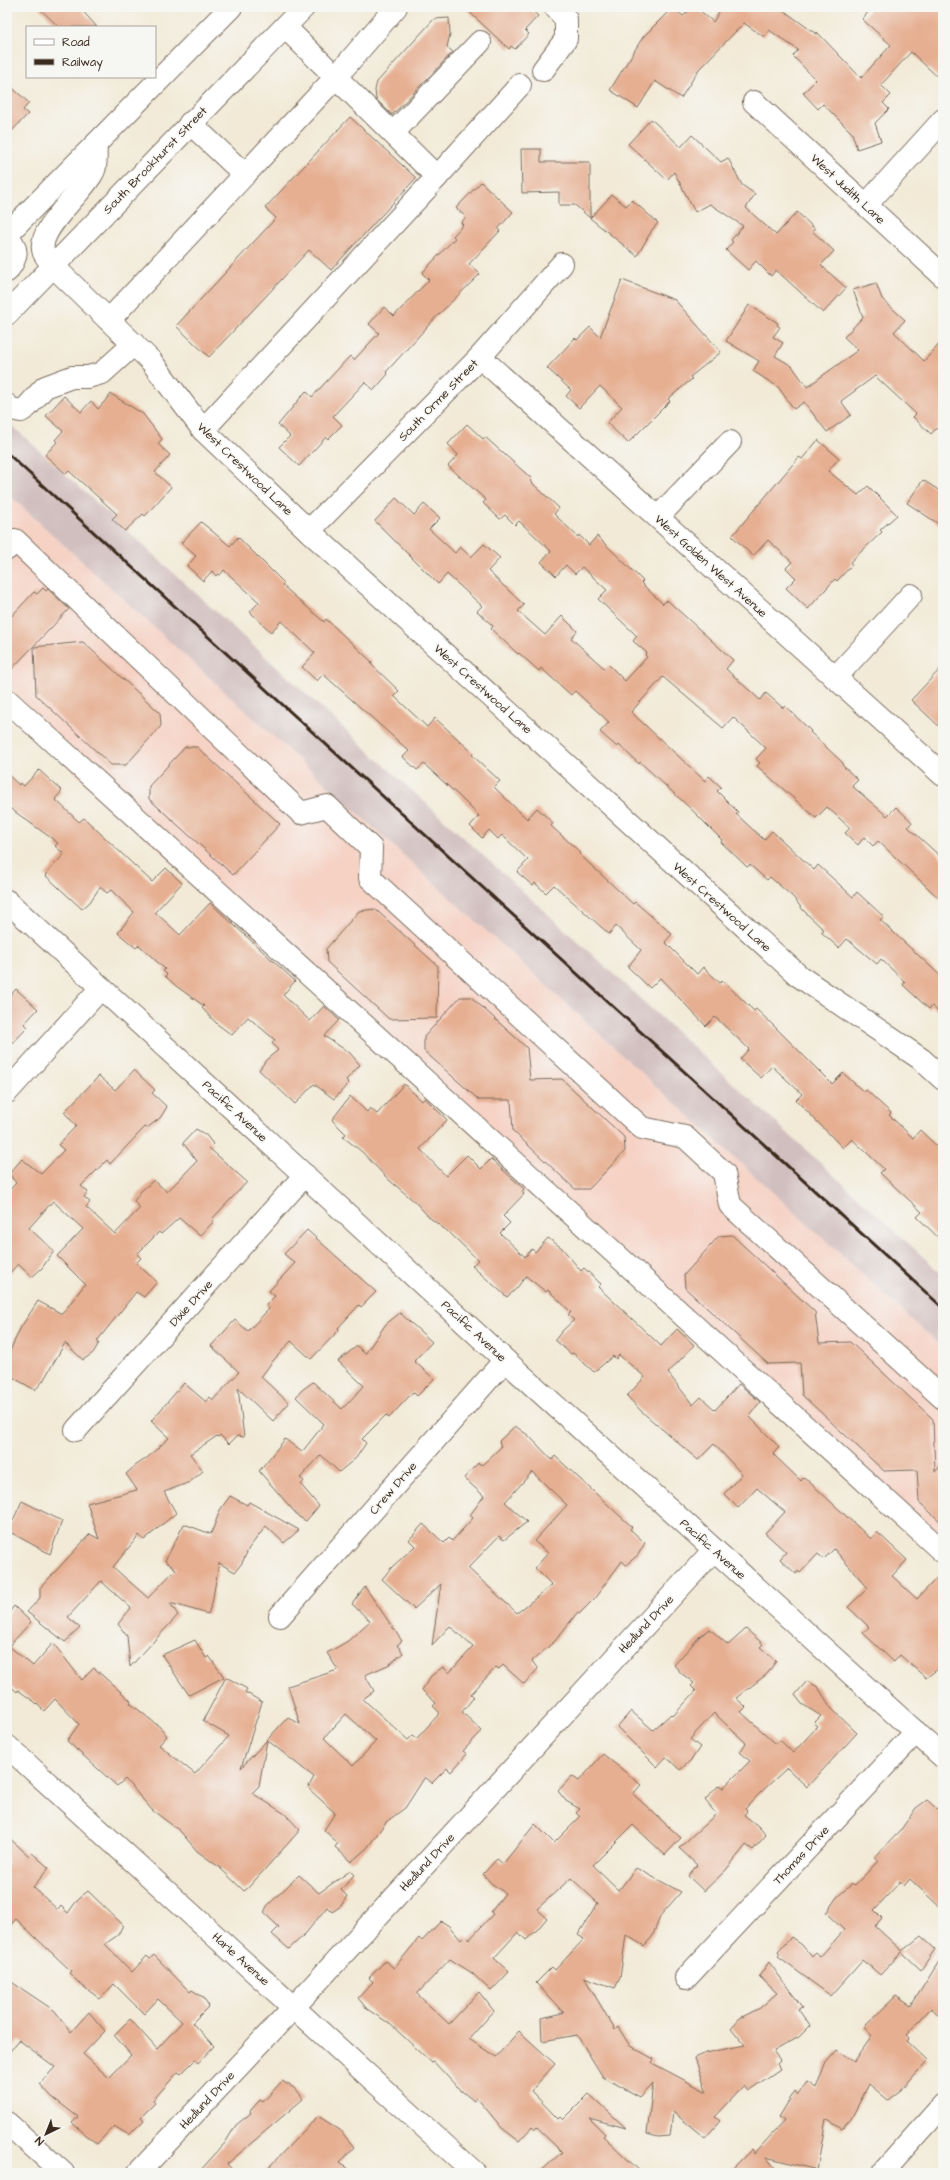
<svg xmlns="http://www.w3.org/2000/svg" width="950" height="2180" viewBox="0 0 950 2180" font-family="'Architects Daughter',sans-serif">
  <style>
    .built { fill: #f6d2c5 }
    .industrial { fill: #d1bfbf }
    .building { fill: #e6af92; fill-rule: evenodd }
    .lines { fill: none; stroke-linecap: round; stroke-linejoin: round }
    .minor-casing { stroke: #7b6d5f; stroke-width: 24 }
    .major-casing { stroke: #7b6d5f; stroke-width: 24 }
    .minor { stroke: #fff; stroke-width: 22 }
    .major { stroke: #fff; stroke-width: 22 }
    .rail { stroke: #3b2a1e; stroke-width: 3 }
    .labels { text-anchor: middle; stroke-width: 3; stroke-linejoin: round; paint-order: stroke }
    .street-label { font-size: 12px; fill: #3b2a1e; stroke: #f6f6f2 }
  </style>
  <rect width="100%" height="100%" fill="#f6f6f2"/>
  <filter id="ink" filterUnits="userSpaceOnUse"><feTurbulence type="fractalNoise" baseFrequency=".025" numOctaves="2"/><feDisplacementMap in="SourceGraphic" scale="8" xChannelSelector="R" yChannelSelector="G"/><feConvolveMatrix kernelMatrix="1 2 1 2 8 2 1 2 1" color-interpolation-filters="sRGB"/></filter>
  <filter id="wash" filterUnits="userSpaceOnUse"><feTurbulence type="fractalNoise" baseFrequency=".012" numOctaves="4" result="noise"/><feDisplacementMap in="SourceGraphic" scale="16" xChannelSelector="R" yChannelSelector="G"/><feGaussianBlur stdDeviation="0.9" result="paint"/><feColorMatrix in="noise" values="0 0 0 0 0 0 0 0 0 0 0 0 0 0 0 0 0 1.4 0 .05"/><feComposite in="paint" operator="in"/></filter>
  <g filter="url(#wash)">
    <rect width="100%" height="100%" fill="#f2ead7"/>
    <polygon class="built" points="7,493 943,1348 943,1563 7,711"/>
    <polygon class="industrial" points="7,421 943,1275 943,1348 7,493"/>
    <g id="blocks">
      <g class="building">
        <polygon points="38,7 79,7 97,27 59,27"/>
        <polygon points="464,7 528,7 538,16 525,30 529,34 515,49 511,46 509,49"/>
        <polygon points="673,7 683,16 693,7 696,7 713,22 722,7 779,7 816,34 817,32 861,78 891,45 862,19 873,7 938,7 943,12 943,82 911,52 881,85 891,95 883,103 889,109 875,123 881,141 857,149 852,133 823,104 818,109 803,93 816,80 793,56 798,50 769,30 764,37 744,23 699,69 681,98 655,81 638,108 610,90 643,37"/>
        <polygon points="449,18 450,34 447,47 453,52 392,115 376,99 375,90 377,82 434,19"/>
        <polygon points="7,83 29,103 23,110 28,114 7,136"/>
        <polygon points="350,117 416,178 331,270 309,250 209,357 176,326 276,218 265,208"/>
        <polygon points="651,119 681,147 692,135 721,162 728,158 742,185 755,194 746,208 776,235 797,212 815,229 812,231 834,251 821,265 846,288 823,313 776,270 771,276 756,261 748,270 726,250 733,242 731,240 743,226 710,204 695,212 674,172 667,180 628,144"/>
        <polygon points="521,149 541,149 541,162 590,162 590,218 575,205 559,205 559,192 522,193"/>
        <polygon points="481,182 513,212 498,229 500,231 469,264 480,274 437,316 386,372 388,374 374,390 365,382 333,416 342,425 328,439 326,437 299,466 279,447 290,436 278,425 306,391 312,397 350,356 354,360 379,333 369,324 384,307 394,316 429,280 422,273 455,238 453,236 463,225 461,223 466,217 456,208"/>
        <polygon points="612,195 626,206 632,200 658,223 652,230 637,256 590,218"/>
        <polygon points="622,280 675,300 721,352 690,377 692,379 668,399 670,401 628,443 607,423 622,407 600,386 579,408 566,396 571,390 547,368 575,338 577,340 590,327 600,337"/>
        <polygon points="876,283 882,299 905,320 894,332 924,361 943,340 943,422 931,434 913,417 916,414 875,376 841,401 851,415 827,432 804,402 794,409 778,387 753,371 759,361 726,341 749,305 778,323 777,325 780,327 773,337 783,343 775,356 792,366 807,387 858,350 844,337 863,317 853,290"/>
        <polygon points="111,394 143,414 162,439 158,444 170,455 155,472 171,487 145,516 143,514 125,531 112,519 117,514 69,471 66,474 45,455 57,442 55,440 63,431 46,416 64,396 81,412 91,401 98,409"/>
        <polygon points="467,424 483,439 485,437 532,479 530,481 559,508 554,514 578,537 579,535 589,545 597,536 643,581 641,583 663,604 667,600 733,660 726,669 760,700 766,693 783,708 785,706 811,731 810,732 843,763 842,765 858,780 852,786 887,816 896,807 912,822 908,827 943,859 943,902 878,841 873,846 864,837 858,845 845,833 850,828 827,807 816,818 757,766 760,763 756,759 766,748 733,717 723,728 663,677 631,712 705,781 709,776 721,787 717,791 738,812 736,814 764,840 772,831 814,870 818,865 853,897 857,892 884,917 880,920 943,978 943,1016 932,1006 929,1009 903,985 905,982 881,959 877,964 847,939 839,948 821,932 824,930 803,910 793,897 770,877 767,880 750,865 747,867 721,842 722,840 691,809 640,762 639,764 619,745 617,747 600,732 609,722 575,691 571,695 541,668 539,671 519,653 518,654 491,629 493,626 477,611 482,606 447,574 438,584 375,521 396,498 414,515 424,504 440,518 429,529 455,553 460,547 471,557 484,544 500,558 488,571 524,605 518,611 545,635 562,616 577,631 571,638 605,669 609,665 625,681 647,657 645,655 647,653 633,641 637,636 598,599 607,590 582,567 575,574 566,565 556,576 541,562 551,551 519,521 515,525 505,515 500,519 483,503 486,500 448,466 458,455 448,444"/>
        <polygon points="818,440 839,458 828,471 858,495 868,486 897,515 880,530 882,532 850,562 852,565 837,581 835,579 808,609 786,588 796,578 786,568 792,562 768,540 753,556 732,536 799,457 802,459"/>
        <polygon points="923,480 943,493 943,527 907,503"/>
        <polygon points="201,522 230,546 238,537 284,583 282,585 324,622 326,619 372,662 371,664 399,691 394,696 427,727 435,718 473,753 472,755 500,781 494,787 527,819 537,808 553,823 551,826 581,853 579,854 633,904 635,902 672,934 665,942 697,974 703,967 720,983 722,980 754,1011 756,1009 775,1027 832,1084 843,1073 864,1092 866,1090 891,1113 889,1115 913,1138 920,1130 943,1152 943,1242 917,1217 922,1212 880,1173 884,1169 852,1139 843,1148 796,1100 802,1094 772,1066 761,1078 740,1059 749,1049 715,1017 706,1026 660,978 650,988 628,967 641,950 616,926 609,934 554,885 546,893 535,883 533,886 517,872 528,860 502,835 498,839 489,830 482,838 470,826 479,816 459,796 424,764 417,770 403,757 409,751 323,674 317,681 302,667 315,653 281,621 271,632 250,612 259,602 224,570 220,575 218,574 216,576 212,571 203,581 187,566 196,556 181,543"/>
        <polygon points="43,588 46,591 48,589 69,609 7,674 7,621 34,592 37,594"/>
        <polygon points="83,642 160,713 161,726 126,765 111,765 36,695 34,647"/>
        <polygon points="943,666 943,730 911,700"/>
        <polygon points="185,747 197,747 280,824 233,875 149,799 149,786"/>
        <polygon points="39,770 62,791 55,799 79,822 84,818 152,882 166,868 182,883 155,912 180,935 210,903 295,981 283,995 310,1021 324,1006 339,1020 324,1036 350,1053 360,1065 346,1080 349,1083 334,1099 314,1084 295,1104 278,1088 259,1070 266,1060 278,1050 272,1043 275,1040 248,1017 232,1035 217,1024 202,1008 204,1006 176,986 165,976 167,974 163,971 165,969 139,945 136,948 118,933 134,912 111,890 107,893 100,887 90,902 82,909 45,875 64,854 55,846 58,843 7,806 7,774 19,785 20,783 24,786"/>
        <polygon points="375,909 438,966 437,1018 389,1019 327,962 326,949 359,911"/>
        <polygon points="16,989 38,1009 24,1024 28,1027 7,1049 7,999"/>
        <polygon points="460,997 471,997 527,1048 530,1080 562,1079 624,1137 625,1151 589,1189 575,1189 513,1131 511,1100 479,1100 424,1051 424,1037"/>
        <polygon points="134,1070 155,1090 152,1093 167,1107 160,1118 147,1128 145,1127 110,1164 107,1160 81,1186 88,1192 84,1197 90,1202 86,1207 115,1234 140,1208 134,1201 141,1191 154,1180 167,1192 197,1161 183,1143 196,1129 206,1135 213,1144 209,1148 247,1182 212,1219 214,1221 200,1236 179,1218 161,1234 159,1232 137,1254 141,1258 136,1263 157,1282 144,1297 136,1292 97,1341 99,1343 93,1353 83,1360 65,1343 43,1381 35,1390 7,1374 7,1357 21,1327 38,1301 62,1314 85,1284 57,1256 83,1229 53,1201 29,1228 54,1251 42,1268 32,1277 18,1264 7,1276 7,1193 16,1183 9,1174 22,1159 41,1174 64,1150 58,1145 76,1126 64,1112 99,1076 115,1090"/>
        <polygon points="404,1084 422,1101 425,1098 447,1120 420,1149 446,1176 467,1155 481,1169 491,1159 524,1189 522,1192 524,1194 503,1216 510,1223 500,1233 525,1257 532,1249 535,1252 548,1238 562,1248 581,1271 584,1268 601,1284 598,1287 661,1346 677,1329 694,1345 668,1373 693,1405 701,1397 715,1410 739,1384 760,1402 749,1416 779,1447 773,1454 801,1481 804,1477 871,1539 877,1532 907,1560 892,1576 917,1599 943,1571 943,1665 926,1678 900,1655 894,1662 863,1633 869,1627 848,1607 868,1588 834,1549 824,1559 818,1554 800,1573 798,1571 796,1574 780,1559 786,1552 765,1533 785,1512 757,1488 738,1508 724,1494 742,1474 714,1444 698,1460 641,1411 627,1396 645,1377 619,1355 616,1359 613,1356 594,1372 573,1353 571,1354 555,1340 562,1331 574,1320 568,1315 571,1312 548,1290 546,1292 526,1276 516,1289 507,1297 472,1266 478,1260 451,1234 430,1218 414,1201 389,1180 361,1151 343,1137 346,1134 332,1120 350,1096 367,1112 370,1108 377,1114"/>
        <polygon points="307,1230 376,1292 361,1307 359,1305 338,1328 339,1330 311,1359 291,1341 272,1362 261,1377 289,1403 273,1421 238,1388 244,1437 237,1436 229,1444 220,1435 218,1437 217,1436 190,1454 203,1471 190,1482 164,1492 176,1513 144,1540 139,1535 113,1567 148,1598 176,1569 165,1561 184,1524 211,1534 220,1510 230,1496 247,1505 249,1502 299,1530 284,1543 266,1526 249,1548 242,1563 235,1572 219,1563 212,1603 208,1614 170,1603 178,1615 130,1667 127,1636 118,1624 131,1608 101,1581 68,1617 80,1628 65,1642 27,1612 40,1598 40,1588 90,1534 99,1539 87,1503 137,1490 126,1474 135,1466 147,1458 169,1438 151,1421 184,1383 206,1402 210,1397 213,1400 239,1372 211,1346 235,1320 248,1331 269,1309 266,1305 275,1296 269,1291 295,1263 284,1254"/>
        <polygon points="732,1235 815,1312 819,1343 850,1342 933,1419 935,1472 943,1463 943,1524 919,1502 917,1470 884,1471 802,1395 800,1363 768,1364 685,1288 684,1275 719,1236"/>
        <polygon points="400,1313 432,1342 414,1361 434,1379 417,1396 413,1392 389,1418 386,1415 362,1439 366,1443 356,1458 339,1472 321,1455 300,1478 304,1481 301,1485 319,1506 306,1521 299,1517 259,1471 285,1439 302,1452 324,1424 296,1397 302,1390 313,1382 342,1409 364,1386 338,1361 357,1346 365,1354 386,1324"/>
        <path d="M515 1426 529 1436 552 1460 555 1456 632 1527 630 1529 645 1543 638 1555 626 1565 622 1561 594 1599 579 1614 577 1613 555 1641 532 1661 538 1669 524 1684 503 1665 499 1669 496 1667 471 1694 474 1697 462 1712 482 1731 463 1751 467 1754 451 1772 447 1768 432 1783 425 1777 405 1808 386 1822 367 1848 351 1862 335 1847 338 1843 324 1830 335 1813 308 1788 314 1777 267 1740 288 1717 300 1724 288 1686 338 1670 327 1653 348 1641 370 1621 352 1604 365 1587 402 1641 397 1645 403 1653 390 1664 365 1675 374 1691 363 1699 408 1740 413 1735 417 1738 440 1713 433 1706 436 1703 422 1690 431 1676 443 1667 449 1673 473 1647 450 1626 432 1645 441 1584 414 1609 382 1579 392 1567 415 1546 409 1540 423 1524 444 1543 449 1538 452 1541 473 1518 470 1515 484 1496 464 1478 478 1463 482 1465 501 1447 499 1441ZM532 1472 567 1505 534 1541 548 1553 535 1568 552 1585 517 1613 468 1568 499 1536 504 1540 527 1522 505 1502ZM346 1714 376 1741 353 1766 324 1738Z"/>
        <polygon points="22,1501 62,1521 50,1554 8,1531"/>
        <polygon points="14,1606 31,1622 9,1646 33,1666 53,1643 82,1680 94,1668 131,1701 130,1703 161,1728 167,1736 159,1745 195,1774 229,1736 203,1721 226,1677 247,1689 245,1692 262,1702 241,1768 267,1740 259,1786 252,1793 285,1814 300,1830 248,1888 244,1891 219,1867 197,1851 180,1831 152,1810 125,1779 117,1786 67,1741 79,1724 55,1699 44,1711 36,1703 18,1690 17,1692 7,1683 7,1615"/>
        <polygon points="710,1629 728,1645 746,1629 763,1644 760,1647 776,1661 767,1674 736,1698 746,1707 741,1712 776,1744 780,1740 793,1753 818,1726 814,1723 821,1716 802,1704 795,1695 807,1681 818,1687 831,1708 857,1733 807,1787 787,1768 760,1793 745,1809 747,1811 744,1815 758,1826 766,1835 753,1850 746,1845 726,1870 704,1891 688,1876 697,1865 679,1848 716,1814 705,1800 719,1785 723,1788 750,1761 740,1752 746,1743 714,1713 690,1739 700,1747 692,1759 680,1770 666,1757 657,1767 617,1727 631,1711 653,1730 671,1714 673,1716 696,1691 691,1686 694,1683 681,1673 674,1665 700,1636"/>
        <polygon points="195,1640 206,1658 209,1656 224,1677 189,1695 162,1655"/>
        <polygon points="603,1754 641,1785 633,1794 681,1838 665,1855 633,1825 593,1865 619,1890 636,1868 681,1892 661,1915 652,1937 644,1946 626,1935 620,1978 615,1988 584,1977 615,2030 618,2027 630,2046 654,2059 652,2063 707,2092 695,2058 706,2053 745,2045 731,2028 740,2018 760,2008 777,1993 759,1976 769,1962 802,2007 798,2009 810,2026 799,2037 774,2051 781,2060 777,2064 780,2069 748,2091 744,2086 715,2117 720,2121 705,2138 673,2112 670,2136 658,2137 647,2134 653,2083 640,2097 603,2077 577,2035 542,2041 541,2018 564,2013 536,1983 552,1967 555,1970 584,1939 578,1935 598,1903 571,1878 537,1909 547,1918 537,1930 526,1940 518,1932 494,1958 509,1972 491,1991 472,1973 450,1959 417,1994 449,2024 479,1992 494,2011 469,2039 496,2057 519,2031 555,2064 531,2091 558,2119 560,2117 563,2120 589,2094 626,2128 589,2118 605,2134 603,2136 642,2173 539,2173 562,2152 537,2128 535,2130 532,2127 519,2141 502,2128 477,2098 474,2101 458,2088 433,2061 431,2062 390,2024 367,2009 358,1998 373,1982 369,1978 385,1961 394,1968 419,1938 422,1941 441,1921 449,1926 461,1940 465,1936 469,1940 493,1914 491,1912 505,1893 491,1883 483,1874 497,1859 503,1864 535,1824 554,1843 580,1817 576,1813 580,1809 566,1801 558,1791 572,1776 579,1781"/>
        <polygon points="927,1800 943,1814 943,1910 910,1879 904,1886 900,1882 874,1910 882,1918 875,1926 902,1951 921,1936 935,1949 921,1970 902,1952 880,1975 863,1960 831,1996 778,1957 780,1955 778,1952 791,1937 802,1945 812,1957 816,1953 820,1957 844,1930 826,1913 837,1897 852,1884 854,1886 878,1861 874,1858 900,1831 916,1808"/>
        <polygon points="7,1836 29,1856 32,1853 49,1868 33,1887 58,1910 61,1906 68,1913 78,1899 88,1891 123,1925 118,1935 105,1944 132,1972 147,1956 150,1959 154,1955 190,1992 192,1990 203,1997 209,2006 192,2023 214,2046 198,2063 195,2060 181,2074 178,2072 153,2100 155,2103 141,2117 144,2120 129,2135 114,2126 97,2144 72,2123 78,2117 52,2097 40,2084 55,2067 19,2040 7,2055 7,1979 55,2011 71,2032 89,2012 105,2031 83,2054 109,2078 131,2055 114,2035 130,2019 157,2049 182,2022 158,1999 144,2014 114,1984 100,1999 80,1984 69,1973 71,1971 16,1919 7,1929"/>
        <polygon points="350,1871 354,1875 341,1890 347,1896 341,1906 332,1912 327,1907 306,1933 289,1949 272,1934 279,1927 264,1913 267,1906 299,1875 319,1893"/>
        <polygon points="943,1955 943,2019 931,2008 906,2035 909,2038 906,2041 927,2061 902,2089 888,2100 869,2084 851,2119 842,2129 826,2119 817,2170 766,2157 779,2173 728,2173 751,2150 754,2154 784,2121 779,2117 795,2091 798,2095 807,2082 816,2088 825,2064 837,2050 854,2062 872,2036 864,2027 896,1996 911,2006"/>
        <polygon points="282,2081 294,2088 303,2099 227,2164 235,2173 198,2173 225,2143 236,2125 251,2113 250,2111 260,2100 263,2102"/>
        <polygon points="318,2116 340,2130 354,2147 340,2163 353,2173 263,2173"/>
      </g>
    </g>
  </g>
  <g filter="url(#ink)">
    <use href="#blocks" fill-opacity="0" stroke="#7b6d5f" stroke-width="1"/>
    <g class="lines">
      <g class="minor-casing">
        <g id="minor">
          <polyline points="285,27 437,177 520,85"/>
          <polyline points="543,70 566,39 566,19 555,7"/>
          <polyline points="754,102 943,276"/>
          <polyline points="190,123 244,174"/>
          <polyline points="393,133 480,42"/>
          <polyline points="866,205 943,120"/>
          <polyline points="53,266 151,361 203,430 309,531 799,976 921,1059 943,1079"/>
          <polyline points="109,320 336,77 396,7"/>
          <polyline points="480,357 943,775"/>
          <polyline points="7,405 11,409 21,411 27,407 45,387 72,377 88,377 102,373 134,344"/>
          <polyline points="203,430 437,177"/>
          <polyline points="658,517 730,442"/>
          <polyline points="309,531 480,357 562,264"/>
          <polyline points="7,549 15,540 301,813 327,806 371,848 370,878 642,1128 685,1137 724,1173 730,1205 943,1398"/>
          <polyline points="835,678 911,595"/>
          <polyline points="7,700 943,1552"/>
          <polyline points="7,901 505,1360 943,1757"/>
          <polyline points="7,1092 101,988"/>
          <polyline points="76,1430 305,1175"/>
          <polyline points="280,1616 505,1360"/>
          <polyline points="7,1746 475,2173"/>
          <polyline points="686,1978 916,1732"/>
          <polyline points="7,2123 63,2173"/>
          <polyline points="885,2170 943,2105"/>
          <polyline points="138,2173 294,2007 714,1550"/>
        </g>
      </g>
      <g class="major-casing">
        <g id="major">
          <polyline points="7,234 231,7"/>
          <path d="M7 234C18 251 19 254 7 271"/>
          <path d="M53 266C50 261 46 257 44 253 34 230 85 192 94 170 97 164 95 153 96 146"/>
          <polyline points="7,314 304,7"/>
        </g>
      </g>
      <use href="#minor" class="minor"/>
      <use href="#major" class="major"/>
      <polyline class="rail" points="7,453 943,1308"/>
    </g>
  </g>
  <g class="labels">
    <g class="street-label">
      <text transform="translate(155 160) rotate(-46)" y="4">South Brookhurst Street</text>
      <text transform="translate(848 189) rotate(43)" y="4">West Judith Lane</text>
      <text transform="translate(438 400) rotate(-46)" y="4">South Orme Street</text>
      <text transform="translate(245 469) rotate(44)" y="4">West Crestwood Lane</text>
      <text transform="translate(711 566) rotate(42)" y="4">West Golden West Avenue</text>
      <text transform="translate(483 689) rotate(42)" y="4">West Crestwood Lane</text>
      <text transform="translate(722 907) rotate(42)" y="4">West Crestwood Lane</text>
      <text transform="translate(235 1111) rotate(43)" y="4">Pacific Avenue</text>
      <text transform="translate(191 1303) rotate(-48)" y="4">Dixie Drive</text>
      <text transform="translate(474 1331) rotate(43)" y="4">Pacific Avenue</text>
      <text transform="translate(393 1488) rotate(-49)" y="4">Crew Drive</text>
      <text transform="translate(713 1549) rotate(42)" y="4">Pacific Avenue</text>
      <text transform="translate(646 1624) rotate(-47)" y="4">Hedlund Drive</text>
      <text transform="translate(801 1855) rotate(-47)" y="4">Thomas Drive</text>
      <text transform="translate(427 1862) rotate(-47)" y="4">Hedlund Drive</text>
      <text transform="translate(241 1959) rotate(42)" y="4">Harle Avenue</text>
      <text transform="translate(207 2100) rotate(-47)" y="4">Hedlund Drive</text>
    </g>
  </g>
  <rect width="950" height="2180" fill="none" stroke="#f6f6f2" stroke-width="24"/>
  <rect x="26" y="26" width="130" height="52" fill="#f6f6f2" stroke="#aba49d"/>
  <rect x="34" y="39" width="20" height="6" fill="#ffffff" stroke="#aba49d"/>
  <text x="62" y="46" font-size="12" fill="#3b2a1e">Road</text>
  <rect x="34" y="59" width="20" height="6" fill="#3b2a1e" stroke="#aba49d"/>
  <text x="62" y="66" font-size="12" fill="#3b2a1e">Railway</text>
  <g transform="translate(46 2134) rotate(223)" stroke="#f6f6f2" stroke-width="3" paint-order="stroke">
  <path d="M0-3L7 15L0 10L-7 15Z" fill="#3b2a1e"/>
  <text y="-6" font-size="11" font-weight="bold" text-anchor="middle" fill="#3b2a1e">N</text>
  </g>
</svg>
